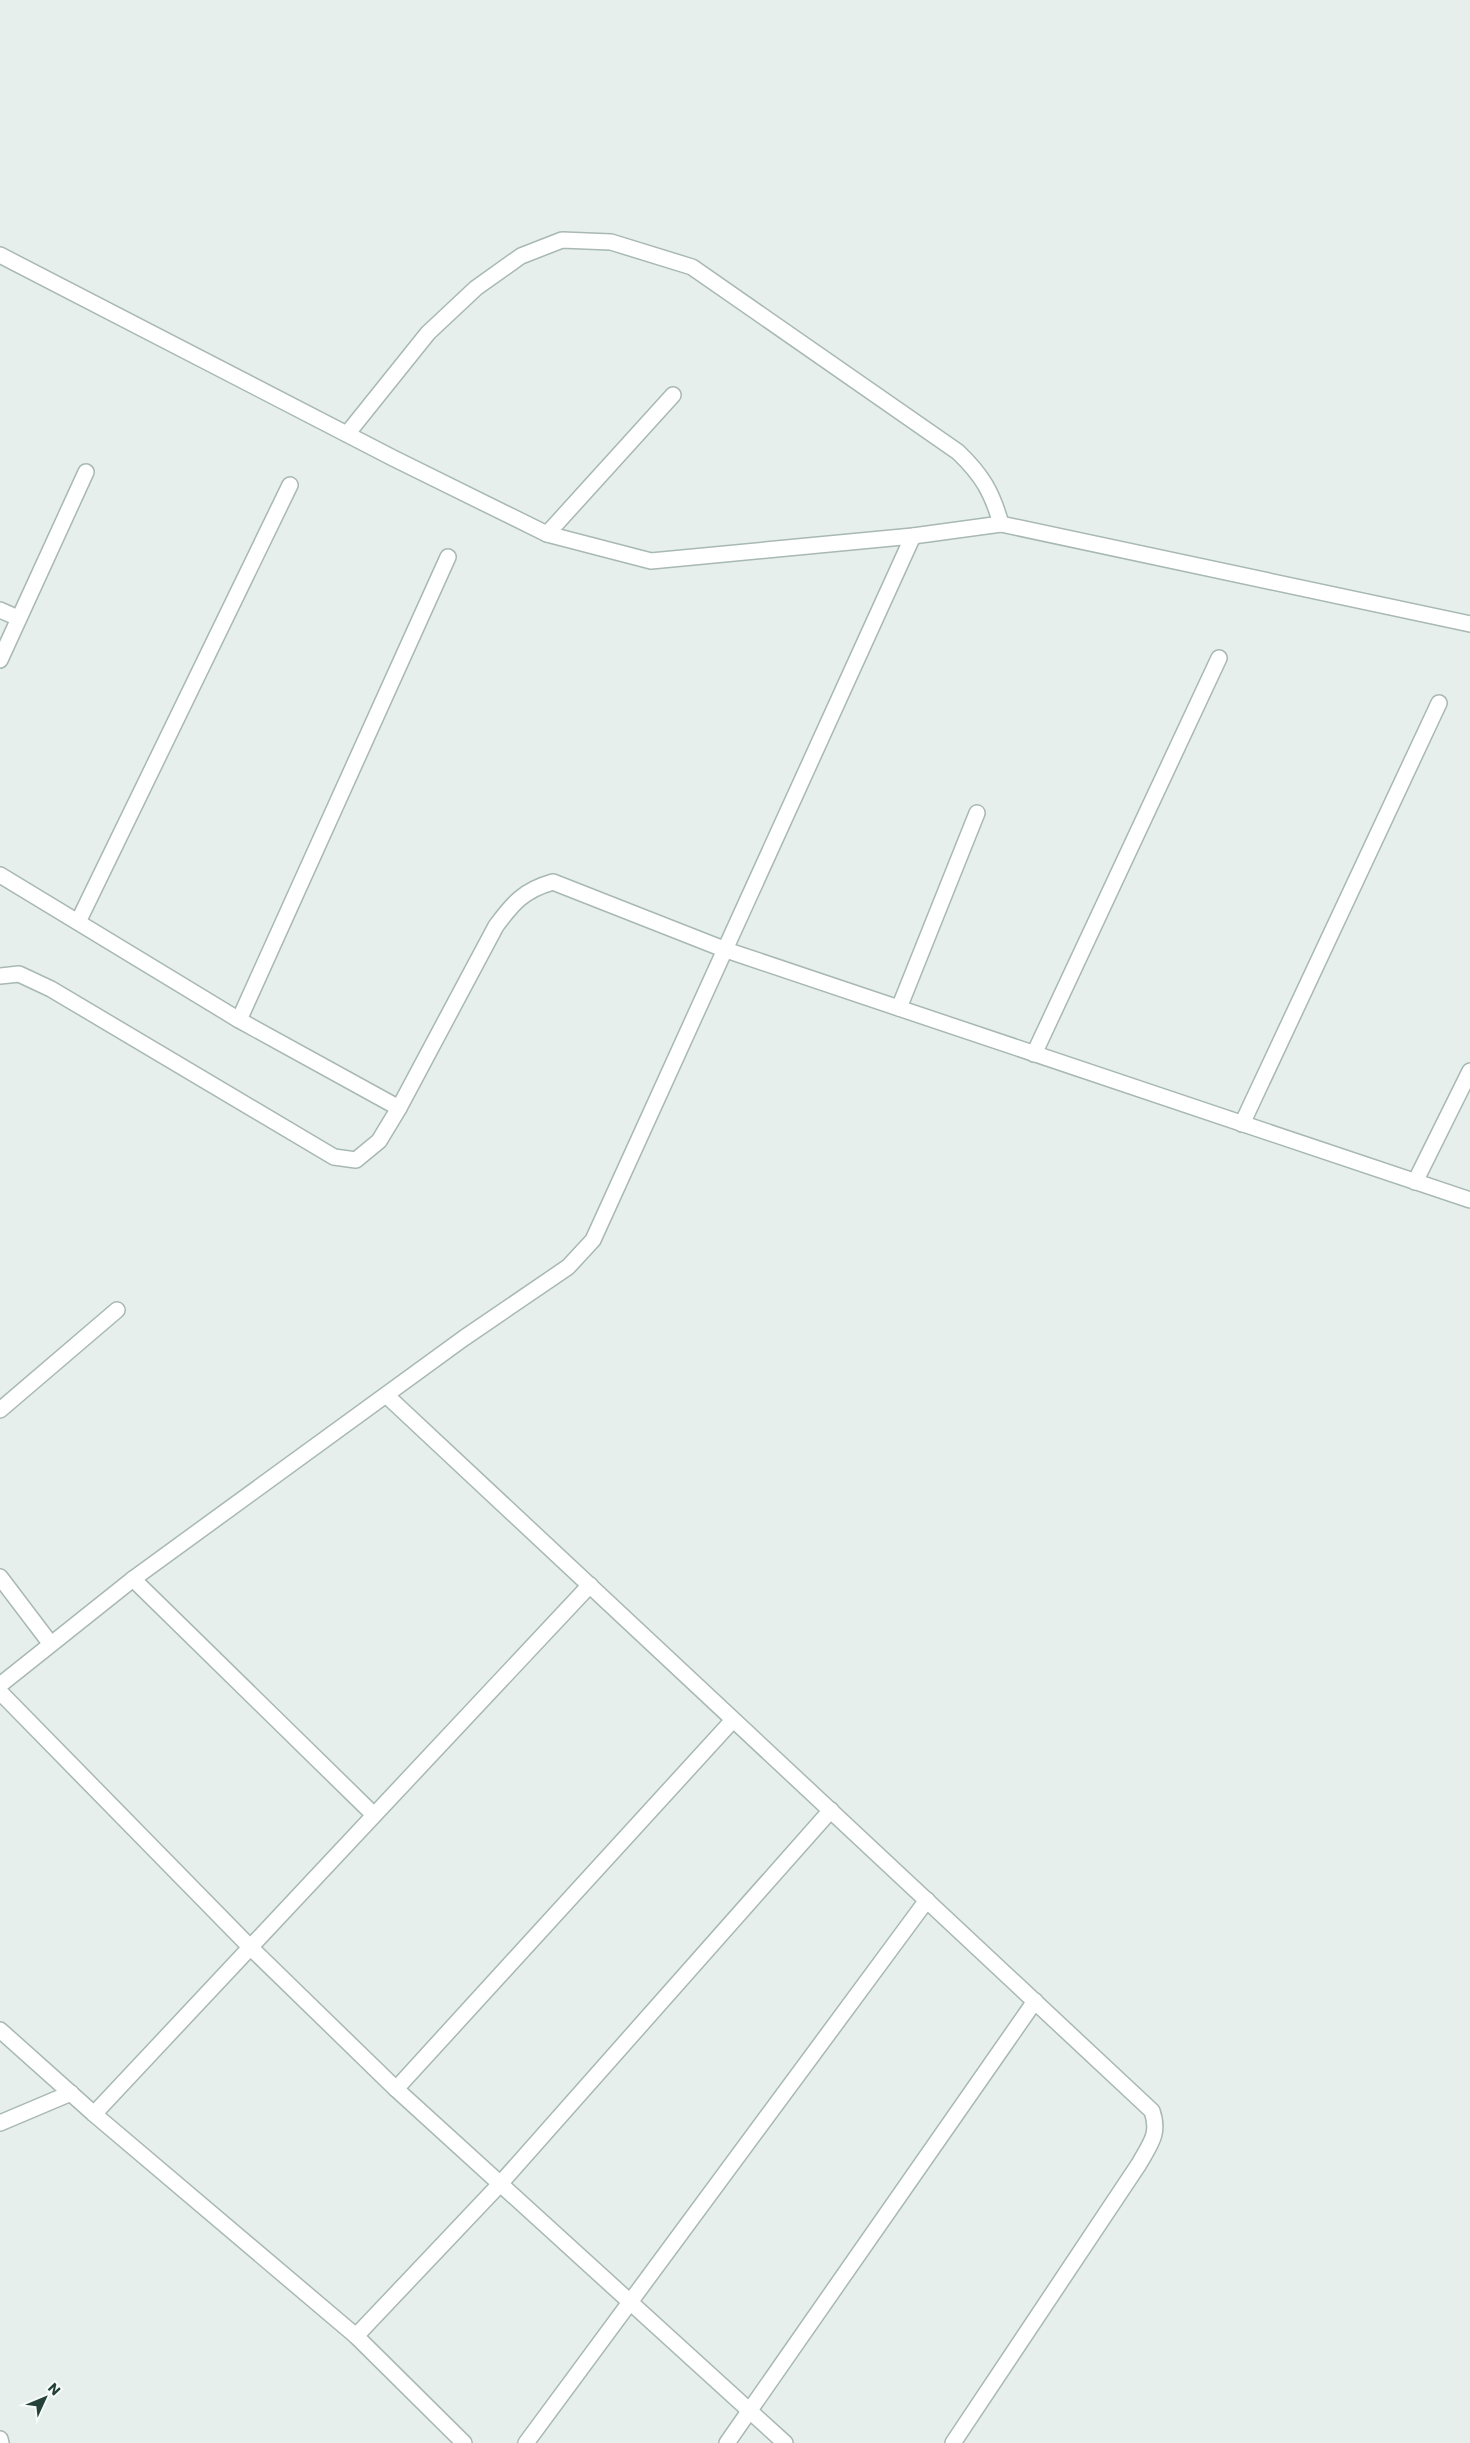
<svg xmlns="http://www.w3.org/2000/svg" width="1470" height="2443" viewBox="0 0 1470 2443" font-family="Poppins,sans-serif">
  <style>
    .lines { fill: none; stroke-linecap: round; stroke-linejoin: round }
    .minor-casing { stroke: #a8b8b2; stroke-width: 18 }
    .minor { stroke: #fff; stroke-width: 15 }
  </style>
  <rect width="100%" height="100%" fill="#e6efeb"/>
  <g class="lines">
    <g class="minor-casing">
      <g id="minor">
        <polyline points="0,255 393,458 547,534 651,561 913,536 1001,524 1470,624"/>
        <path d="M347 434 428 333 476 288 521 256 562 240 611 242 692 267 958 452C982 475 992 492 1001 524"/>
        <polyline points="547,534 673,395"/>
        <polyline points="0,610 18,618"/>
        <polyline points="0,660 86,472"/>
        <polyline points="0,875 239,1020 399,1108"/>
        <polyline points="78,922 290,485"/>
        <path d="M0 976 19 974 51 989 334 1157 356 1160 379 1141 399 1108 496 926C513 903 524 890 553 882L726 950 1470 1200"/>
        <polyline points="899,1008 977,813"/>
        <polyline points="239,1020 448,557"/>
        <polyline points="1034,1054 1219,658"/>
        <polyline points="1242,1124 1439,703"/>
        <polyline points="1415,1182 1470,1071"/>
        <path d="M386 1395 1152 2111C1160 2134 1150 2144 1139 2164L953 2443"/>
        <polyline points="0,1410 117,1310"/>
        <polyline points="0,1577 50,1643"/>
        <polyline points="133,1579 374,1815"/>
        <polyline points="0,1685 133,1579 464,1338 568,1267 593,1240 913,536"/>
        <polyline points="0,1692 250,1947 396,2089 785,2443"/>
        <polyline points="0,2030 94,2114 356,2336 464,2443"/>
        <polyline points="396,2089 733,1720"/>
        <polyline points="94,2114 590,1585"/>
        <polyline points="0,2123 71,2093"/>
        <polyline points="356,2336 500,2184 831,1810"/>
        <polyline points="0,2439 1,2443"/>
        <polyline points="526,2443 927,1900"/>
        <polyline points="727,2443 1035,2001"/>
      </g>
    </g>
    <use href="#minor" class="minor"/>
  </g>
  <g transform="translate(45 2398) rotate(46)" stroke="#f7fbf9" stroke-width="4" paint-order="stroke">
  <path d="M0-4L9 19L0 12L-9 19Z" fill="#24423a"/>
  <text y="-8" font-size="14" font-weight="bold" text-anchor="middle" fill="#24423a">N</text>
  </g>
</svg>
